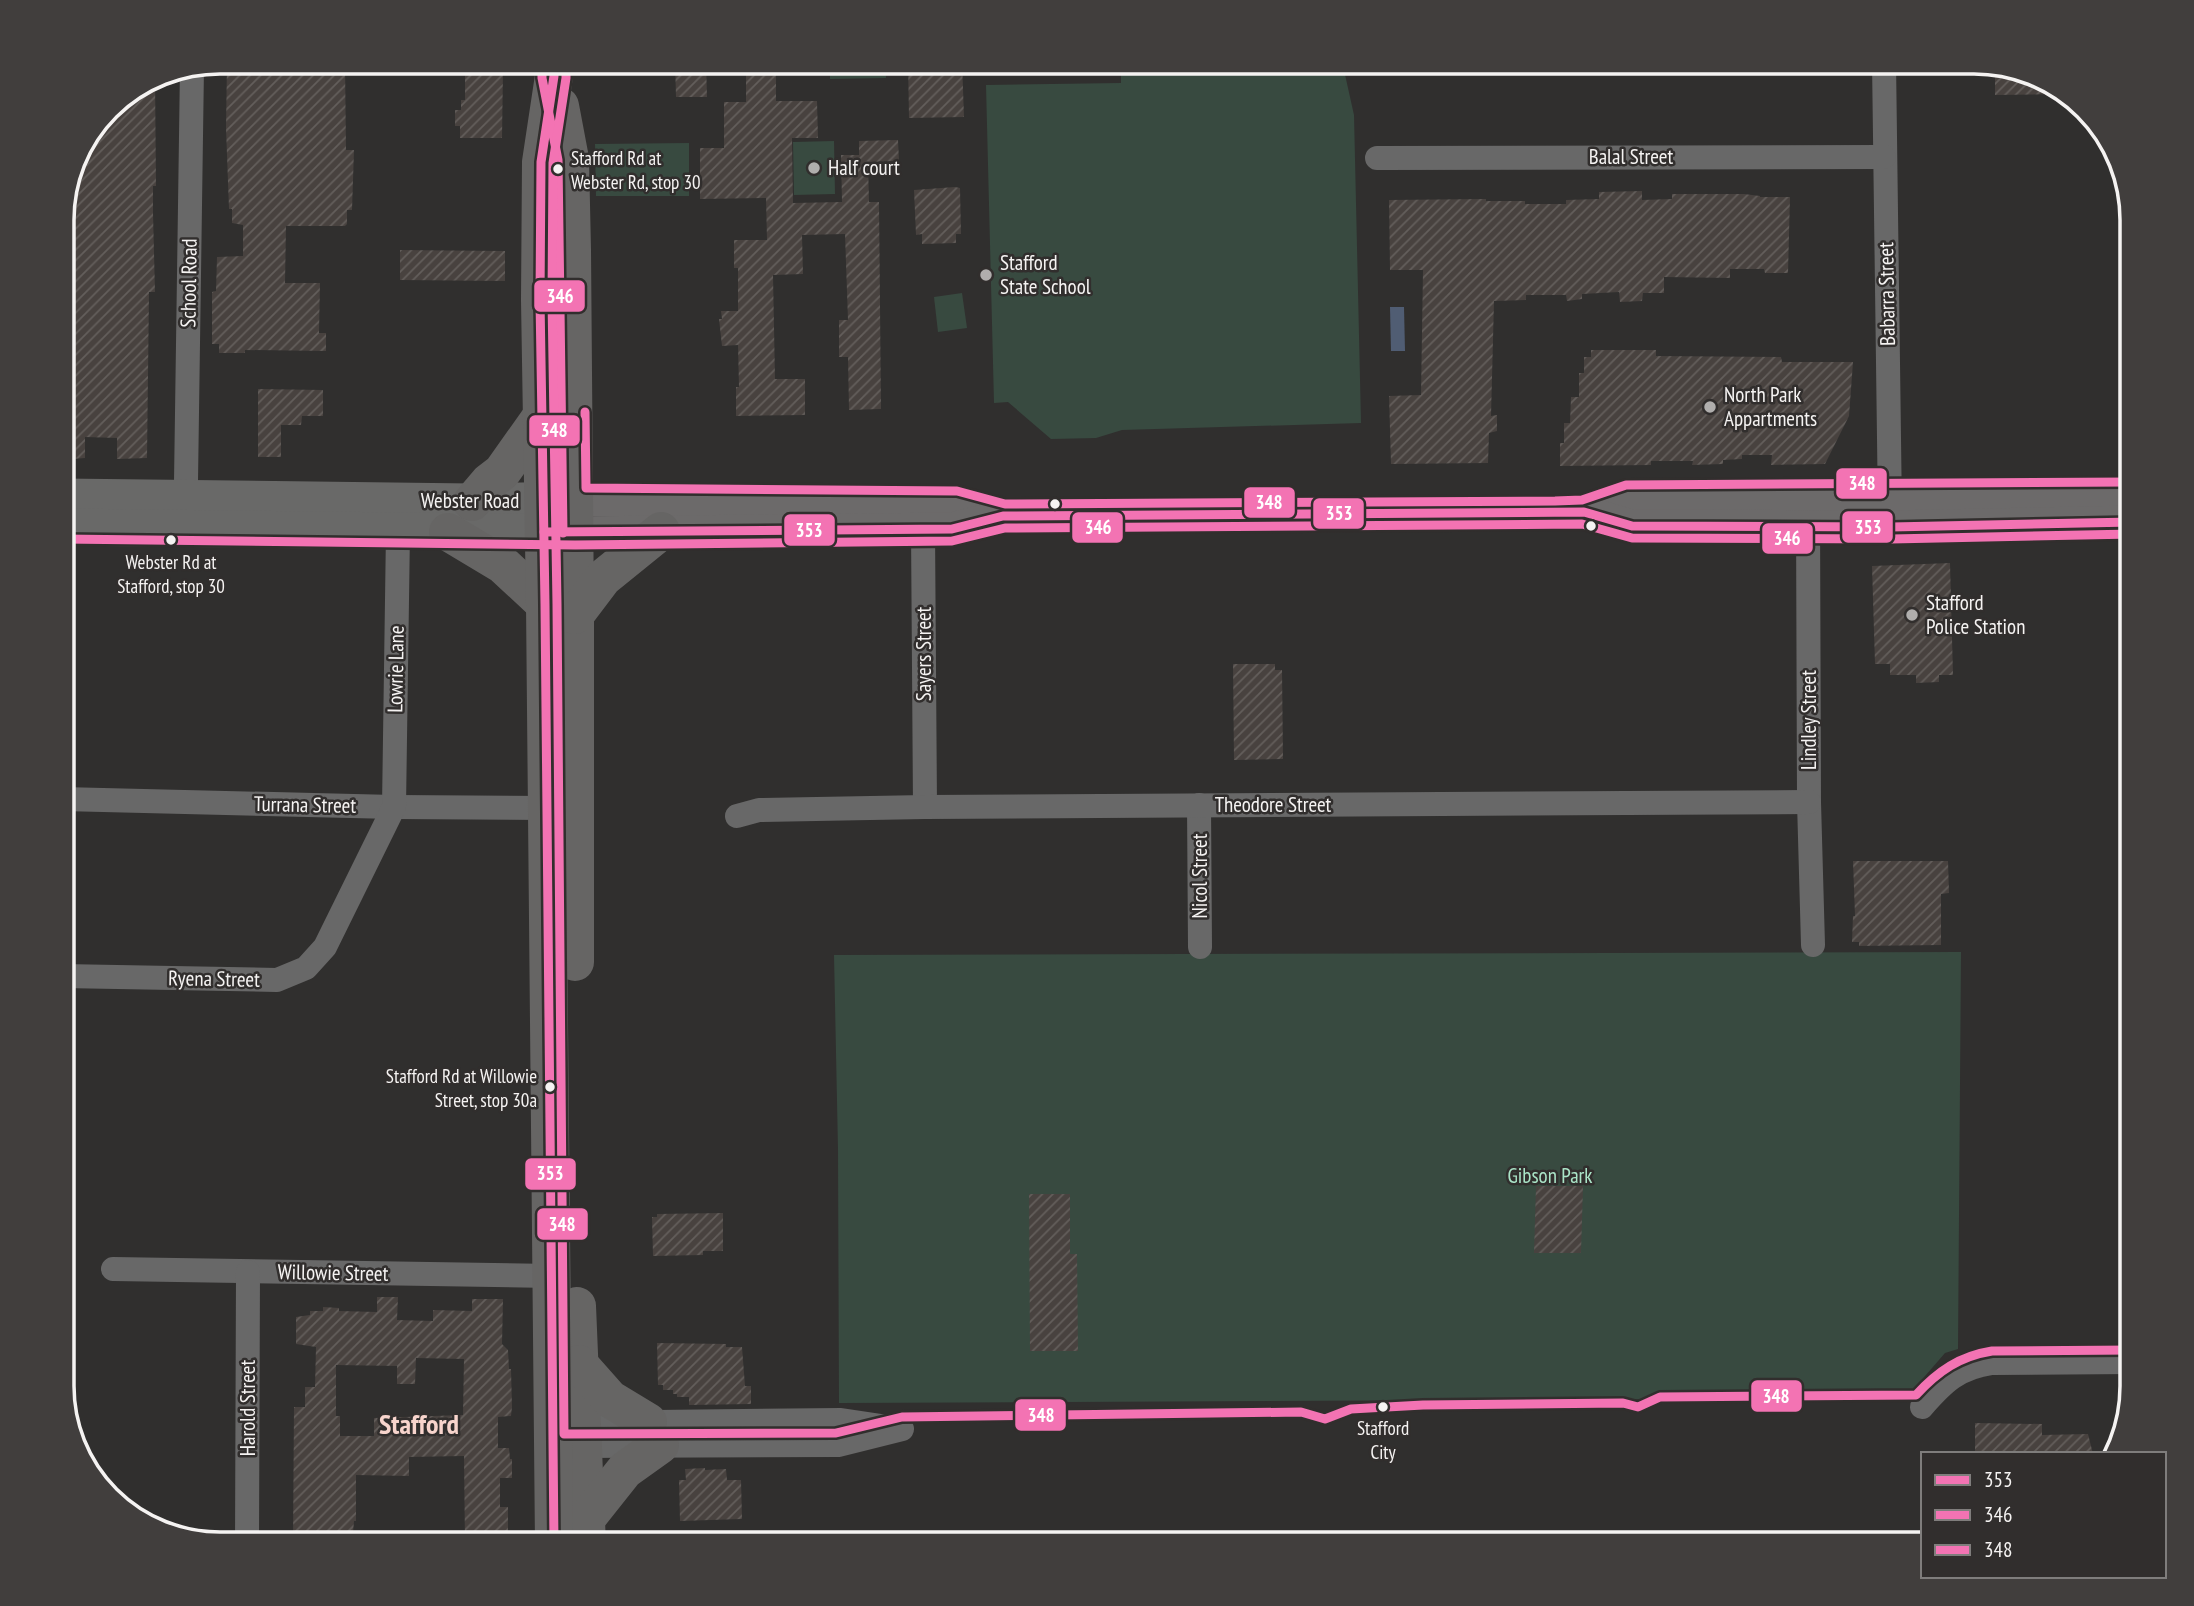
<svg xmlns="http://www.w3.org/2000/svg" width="2194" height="1606" viewBox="0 0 2194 1606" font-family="'PT Sans Narrow',sans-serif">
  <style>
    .green { fill: #384a40 }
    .water { fill: #505d73 }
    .building { fill: url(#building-hatch); fill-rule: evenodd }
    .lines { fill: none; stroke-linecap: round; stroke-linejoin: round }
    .street { stroke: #686868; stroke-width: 24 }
    .secondary { stroke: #6c6a6a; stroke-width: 33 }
    .primary { stroke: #696968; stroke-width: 37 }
    .highway { stroke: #666564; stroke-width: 38 }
    .bus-1-casing { stroke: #312e2d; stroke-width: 14 }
    .bus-2-casing { stroke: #312e2d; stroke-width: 14 }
    .bus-3-casing { stroke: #312e2d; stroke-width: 14 }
    .bus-1 { stroke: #f373b3; stroke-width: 9 }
    .bus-2 { stroke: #f373b3; stroke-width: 9 }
    .bus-3 { stroke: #f373b3; stroke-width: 9 }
    .poi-dot { fill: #b0aead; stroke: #312e2d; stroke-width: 2.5 }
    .bus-dot { fill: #f5f3f2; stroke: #312e2d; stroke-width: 2.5 }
    .labels { text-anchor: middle; stroke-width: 5; stroke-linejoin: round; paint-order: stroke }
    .bus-label { font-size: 19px; fill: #f5f3f2; stroke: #312e2d }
    .street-label { font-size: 21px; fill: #f5f3f2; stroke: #312e2d }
    .poi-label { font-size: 21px; fill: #f5f3f2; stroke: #312e2d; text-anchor: start }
    .park-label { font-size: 21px; fill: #aae4c7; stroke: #312e2d }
    .district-label { font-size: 28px; font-weight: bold; fill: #f7d4cc; stroke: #312e2d }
    .rim { fill: none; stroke: #f5f3f2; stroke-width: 3.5 }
    .line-badge { stroke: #312e2d; stroke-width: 2.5 }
    .badge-label { font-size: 19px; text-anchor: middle; font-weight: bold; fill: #fff }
  </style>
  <defs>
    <pattern id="building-hatch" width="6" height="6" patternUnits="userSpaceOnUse" patternTransform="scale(1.75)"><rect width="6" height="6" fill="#48423f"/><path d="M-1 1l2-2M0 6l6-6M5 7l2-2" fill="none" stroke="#635e5b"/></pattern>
  </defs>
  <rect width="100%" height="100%" fill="#302f2e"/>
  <g class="green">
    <polygon points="830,61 885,61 886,78 830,79"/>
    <polygon points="1121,61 1342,61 1354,115 1361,423 1122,430 1096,438 1051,439 1008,402 994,403 986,85 1121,83"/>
    <polygon points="834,141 835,194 794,195 793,142"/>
    <polygon points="689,143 689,196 596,196 595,144"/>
    <polygon points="962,293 967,328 938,332 934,297"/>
    <polygon points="1961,952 1958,1349 1945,1353 1906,1398 839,1403 838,1149 834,955"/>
  </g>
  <polygon class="water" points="1390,307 1404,307 1405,351 1391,351"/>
  <g class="building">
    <polygon points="675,61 706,61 707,97 676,97"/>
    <polygon points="746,61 776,61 776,101 817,101 818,138 792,138 793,203 842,202 841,155 859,155 859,141 898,140 899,161 868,162 869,202 879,202 881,409 849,410 848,357 839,357 839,320 848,320 845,234 802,235 803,274 773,275 775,379 805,379 805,415 736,416 736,387 739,387 738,345 722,346 719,319 722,319 721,311 738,311 738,268 734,268 734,240 767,240 766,198 700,199 700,148 724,148 724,102 746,102"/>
    <polygon points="908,61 962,61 964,117 909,118"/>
    <polygon points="227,63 345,63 346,150 354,150 352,210 347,210 347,224 345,226 286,226 285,283 320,283 319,333 326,333 326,351 245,350 245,353 219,353 219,344 212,344 212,292 216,291 217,257 243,256 243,225 232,223 232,209 229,209 226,128"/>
    <polygon points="465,63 494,63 494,70 503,70 502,138 460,138 460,126 455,126 455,110 461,110 461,100 465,100"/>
    <polygon points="1995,68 2065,92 2065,94 1995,95"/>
    <polygon points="155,76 156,186 153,186 153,213 155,292 149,292 147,458 117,459 117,438 85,437 85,458 62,460 62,363 65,363 65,291 62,291 63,203 78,149 115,101"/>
    <polygon points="955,187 960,188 961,234 956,234 956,243 922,244 922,234 916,235 914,190"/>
    <polygon points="1642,191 1642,200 1672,199 1672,194 1744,194 1760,196 1760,197 1790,197 1788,273 1765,273 1764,269 1730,269 1730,278 1664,277 1664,293 1643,293 1642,301 1620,302 1619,292 1582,294 1582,299 1567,301 1566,295 1526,295 1526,300 1494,301 1491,416 1497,415 1497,431 1489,433 1488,463 1391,464 1389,396 1421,395 1423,270 1390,270 1389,200 1486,199 1486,201 1525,201 1525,204 1566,204 1566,200 1599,199 1599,192"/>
    <polygon points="400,250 505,251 505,281 400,280"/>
    <polygon points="1591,350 1656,350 1656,356 1781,357 1782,362 1853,362 1849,416 1825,464 1771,465 1772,455 1742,455 1742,459 1723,460 1723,464 1692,465 1693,461 1651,461 1651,465 1560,466 1560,443 1564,443 1564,423 1570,423 1571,397 1579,397 1579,373 1584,373 1584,357 1591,357"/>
    <polygon points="258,389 323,390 323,416 302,416 301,425 281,425 281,457 258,457"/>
    <polygon points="1950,563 1953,675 1939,675 1939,682 1916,683 1916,675 1890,675 1890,664 1875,664 1872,566"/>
    <polygon points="1233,664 1275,664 1275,670 1282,670 1283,759 1234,760"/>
    <polygon points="1853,861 1948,861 1949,893 1941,894 1941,945 1859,946 1859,942 1852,942 1853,916 1855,916"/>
    <polygon points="1536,1186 1583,1186 1581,1253 1534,1253"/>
    <polygon points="1029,1194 1070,1194 1070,1254 1077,1254 1078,1351 1030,1351"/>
    <polygon points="723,1213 723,1251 703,1251 703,1255 653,1256 652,1217 657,1217 657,1214"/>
    <path d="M377 1297H398L397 1320 433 1321V1310L472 1311V1299H503L502 1344 508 1350 509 1369H511L512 1407 511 1416 498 1417V1448H509L510 1459H512V1478H500V1507H508V1545H465L464 1456 409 1457V1476L356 1475V1521H354L352 1545H293L294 1407H305V1387H315L316 1347 296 1344V1317L310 1315V1311H323V1307L339 1308V1311L377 1312ZM416 1358 464 1359 463 1415 374 1418V1436H340V1416H336V1365L397 1366V1384H415Z"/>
    <polygon points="657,1343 726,1344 726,1347 742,1347 745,1386 751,1386 751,1404 689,1405 689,1397 677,1397 677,1394 673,1394 673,1390 663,1390 663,1385 658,1385"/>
    <polygon points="1975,1423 2042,1424 2042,1435 2088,1434 2093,1454 1975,1454"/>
    <polygon points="705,1468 705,1470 726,1469 727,1480 741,1480 742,1519 680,1521 679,1480 686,1480 685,1469"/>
  </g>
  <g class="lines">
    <g class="street">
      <polyline points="1884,61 1890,513"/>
      <polyline points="1377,158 1884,157"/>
      <polyline points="184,499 186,482 192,67"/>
      <polyline points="1808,510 1809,802 1813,945"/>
      <polyline points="918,515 923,529 925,807"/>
      <polyline points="62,799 394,807 547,808"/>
      <polyline points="1199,805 1200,947"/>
      <polyline points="737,816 759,810 925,807 1809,802"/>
      <polyline points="62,976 277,980 306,968 325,947 394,807 398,531"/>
      <polyline points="113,1269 552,1276"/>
      <path d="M1922 1407C1944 1382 1958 1368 1992 1363L2133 1362"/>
      <polyline points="568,1423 841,1420 888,1427"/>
      <polyline points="569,1446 838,1445 902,1429"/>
      <polyline points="247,1545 248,1272"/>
    </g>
    <g class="secondary">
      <polyline points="574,500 957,503 1001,515"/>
      <polyline points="1584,512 1626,497 2133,494"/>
      <polyline points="575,533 952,529 1003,516 1584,512 1632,526 1891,527 2133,522"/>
    </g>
    <g class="primary">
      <polyline points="62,497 472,502 573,500"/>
      <polyline points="62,527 574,533"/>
    </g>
    <g class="highway">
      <polyline points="560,106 570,159 572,250 575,615 575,962"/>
      <polyline points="472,502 489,482 502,472 541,417"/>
      <polyline points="448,532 503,565 545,604"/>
      <polyline points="575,615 603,578 661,531"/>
      <polyline points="577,1306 587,1545"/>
      <polyline points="579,1364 610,1399 648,1422"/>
      <polyline points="586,1519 625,1470 660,1445"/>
      <polyline points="554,1545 545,604 540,300 541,162 554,76 554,61"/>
    </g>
    <g class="bus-1-casing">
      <g id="bus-1">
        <polyline points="544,532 952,529 1003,516 1584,512 1632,526 1891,527 2133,522"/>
        <polyline points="554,1545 545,604 540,300 541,162 554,76 554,61"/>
      </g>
    </g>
    <g class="bus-2-casing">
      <g id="bus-2">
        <polyline points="542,61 542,78 558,160 563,533"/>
        <polyline points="62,539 575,545 952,541 1005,528 1582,524 1632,538 1891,539 2133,534"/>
      </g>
    </g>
    <g class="bus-3-casing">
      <g id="bus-3">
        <path d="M566 61V78L553 163 552 300 557 604 564 1434 836 1433 902 1417 1301 1412 1325 1419 1351 1409 1423 1405 1623 1403 1638 1407 1660 1397 1916 1395C1938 1371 1960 1356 1992 1351L2133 1350"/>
        <polyline points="585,412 586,488 957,491 1005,504 1555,501 1582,500 1626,485 2133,482"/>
      </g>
    </g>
    <use href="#bus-1" class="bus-1"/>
    <use href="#bus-2" class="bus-2"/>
    <use href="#bus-3" class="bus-3"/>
  </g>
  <g class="poi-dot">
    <circle cx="814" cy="168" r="7"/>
    <circle cx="986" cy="275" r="7"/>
    <circle cx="1710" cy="407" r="7"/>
    <circle cx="1912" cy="615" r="7"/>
  </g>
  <g class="bus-dot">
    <circle cx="558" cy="169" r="6"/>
    <circle cx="1055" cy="504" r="6"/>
    <circle cx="1591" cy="526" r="6"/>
    <circle cx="171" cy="540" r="6"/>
    <circle cx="550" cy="1087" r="6"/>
    <circle cx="1383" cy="1407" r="6"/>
  </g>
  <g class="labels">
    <g class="bus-label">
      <text x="571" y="165" text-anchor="start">Stafford Rd at<tspan x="571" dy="24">Webster Rd, stop 30</tspan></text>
      <text x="171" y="569">Webster Rd at<tspan x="171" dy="24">Stafford, stop 30</tspan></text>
      <text x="537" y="1083" text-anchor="end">Stafford Rd at Willowie<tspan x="537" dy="24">Street, stop 30a</tspan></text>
      <text x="1383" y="1435">Stafford<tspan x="1383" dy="24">City</tspan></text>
    </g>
    <g class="street-label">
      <text x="1631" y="164">Balal Street</text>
      <text transform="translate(189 283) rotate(-89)" y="7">School Road</text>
      <text transform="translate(1887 294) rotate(-91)" y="7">Babarra Street</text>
      <text x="470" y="508">Webster Road</text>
      <text transform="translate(924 654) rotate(-90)" y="7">Sayers Street</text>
      <text transform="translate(396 669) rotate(-89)" y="7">Lowrie Lane</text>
      <text transform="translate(1809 720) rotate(-90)" y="7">Lindley Street</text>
      <text transform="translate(305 805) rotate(1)" y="7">Turrana Street</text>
      <text x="1273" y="812">Theodore Street</text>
      <text transform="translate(1200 876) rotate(-90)" y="7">Nicol Street</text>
      <text transform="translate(214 979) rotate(1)" y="7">Ryena Street</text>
      <text transform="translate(333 1273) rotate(1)" y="7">Willowie Street</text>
      <text transform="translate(248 1408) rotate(-90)" y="7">Harold Street</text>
    </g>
    <g class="poi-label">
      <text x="828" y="175">Half court</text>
      <text x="1000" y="270">Stafford<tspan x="1000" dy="24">State School</tspan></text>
      <text x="1724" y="402">North Park<tspan x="1724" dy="24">Appartments</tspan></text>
      <text x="1926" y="610">Stafford<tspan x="1926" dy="24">Police Station</tspan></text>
    </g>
    <g class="park-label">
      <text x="1550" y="1183">Gibson Park</text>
    </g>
    <g class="district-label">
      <text x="419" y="1434">Stafford</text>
    </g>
  </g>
  <path d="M0 0H2194V1606H0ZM220 74H1974A146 146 0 0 1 2120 220V1386A146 146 0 0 1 1974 1532H220A146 146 0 0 1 74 1386V220A146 146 0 0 1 220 74Z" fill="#413e3d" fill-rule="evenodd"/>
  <path class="rim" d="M220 74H1974A146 146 0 0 1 2120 220V1386A146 146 0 0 1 1974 1532H220A146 146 0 0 1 74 1386V220A146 146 0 0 1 220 74Z"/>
  <g class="line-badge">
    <rect x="533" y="279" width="53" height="34" rx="7" fill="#f373b3"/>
    <rect x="528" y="414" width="53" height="33" rx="7" fill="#f373b3"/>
    <rect x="1835" y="467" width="53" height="33" rx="7" fill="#f373b3"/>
    <rect x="1243" y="486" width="53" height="33" rx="7" fill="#f373b3"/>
    <rect x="1312" y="497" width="53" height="33" rx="7" fill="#f373b3"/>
    <rect x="1841" y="510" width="53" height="34" rx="7" fill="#f373b3"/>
    <rect x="1071" y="511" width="53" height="33" rx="7" fill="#f373b3"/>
    <rect x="783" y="513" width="53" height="34" rx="7" fill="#f373b3"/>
    <rect x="1761" y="522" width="53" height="33" rx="7" fill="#f373b3"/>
    <rect x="524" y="1157" width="53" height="34" rx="7" fill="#f373b3"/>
    <rect x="536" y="1207" width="53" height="34" rx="7" fill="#f373b3"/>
    <rect x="1750" y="1379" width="53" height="34" rx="7" fill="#f373b3"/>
    <rect x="1014" y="1398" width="53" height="34" rx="7" fill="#f373b3"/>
  </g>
  <g class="badge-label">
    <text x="560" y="303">346</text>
    <text x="554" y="437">348</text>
    <text x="1862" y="490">348</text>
    <text x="1269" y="509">348</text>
    <text x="1339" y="520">353</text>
    <text x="1868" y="534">353</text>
    <text x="1098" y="534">346</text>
    <text x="809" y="537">353</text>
    <text x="1787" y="545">346</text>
    <text x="550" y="1180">353</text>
    <text x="562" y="1231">348</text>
    <text x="1776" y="1403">348</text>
    <text x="1041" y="1422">348</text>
  </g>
  <rect x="1921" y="1452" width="245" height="126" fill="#312e2d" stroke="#7f7d7c" stroke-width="2"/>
  <rect x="1935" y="1475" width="35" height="10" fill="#f373b3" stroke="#7f7d7c" stroke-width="2"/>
  <text x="1984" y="1487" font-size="21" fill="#f5f3f2">353</text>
  <rect x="1935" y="1510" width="35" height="10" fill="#f373b3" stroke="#7f7d7c" stroke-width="2"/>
  <text x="1984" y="1522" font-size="21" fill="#f5f3f2">346</text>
  <rect x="1935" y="1545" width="35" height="10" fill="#f373b3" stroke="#7f7d7c" stroke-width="2"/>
  <text x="1984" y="1557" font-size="21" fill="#f5f3f2">348</text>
</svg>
